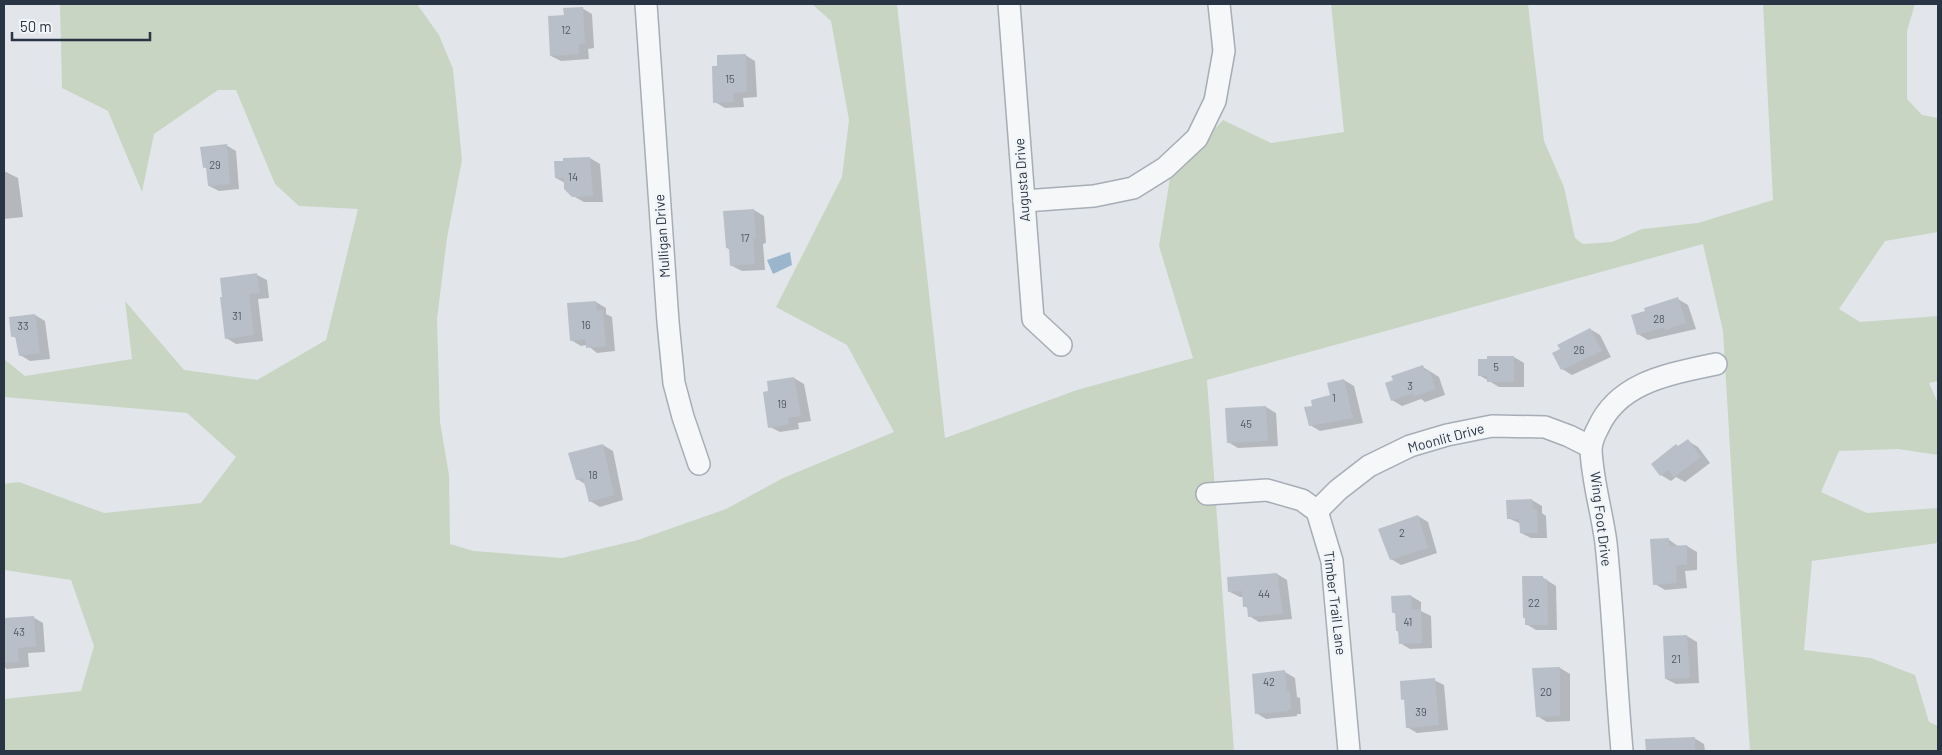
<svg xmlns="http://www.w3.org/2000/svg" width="1942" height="755" viewBox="0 0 1942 755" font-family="Barlow,sans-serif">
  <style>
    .green { fill: #c8d5c3 }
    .water { fill: #9bb6cc }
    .shadow { fill: #0003 }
    .building { fill: #b9bfc9 }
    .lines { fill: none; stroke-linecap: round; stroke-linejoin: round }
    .minor-casing { stroke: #a7adb6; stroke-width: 24 }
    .minor { stroke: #f5f7f9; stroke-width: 21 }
    .labels { text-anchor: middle; stroke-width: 4.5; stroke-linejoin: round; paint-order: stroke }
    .number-label { font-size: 11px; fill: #4d5765 }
    .street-label { font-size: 14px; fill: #293444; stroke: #f2f5f8 }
  </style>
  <rect width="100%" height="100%" fill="#e2e6eb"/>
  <polygon class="green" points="60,4 417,4 439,35 453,69 462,160 447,238 437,319 440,422 449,475 450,544 474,551 562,558 638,540 726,509 783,478 894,432 847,345 776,307 842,177 849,120 831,21 812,4 897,4 945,438 1077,390 1193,358 1159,246 1170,178 1223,120 1271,143 1344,132 1331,4 1528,4 1544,141 1564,187 1575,238 1583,244 1612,242 1642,229 1698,223 1773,200 1763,4 1915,4 1907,31 1907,99 1922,115 1938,118 1938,232 1885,241 1839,309 1860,322 1938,316 1938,381 1929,383 1938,403 1938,455 1898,449 1839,451 1821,492 1867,513 1938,508 1938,543 1812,561 1804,650 1871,658 1915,675 1929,722 1938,726 1938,751 1750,751 1737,566 1723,331 1703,244 1207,380 1234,751 4,751 4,699 81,691 94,646 71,580 4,570 4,484 19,482 104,513 201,503 236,457 187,413 4,397 4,359 25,376 132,359 125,301 184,370 257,380 326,340 358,209 299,206 275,184 236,90 218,90 154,134 142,192 108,111 62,88"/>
  <polygon class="water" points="790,252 792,265 773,274 767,260"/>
  <g class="shadow">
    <polygon points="582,8 592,14 594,48 588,49 589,59 561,61 551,56 565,16"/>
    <polygon points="745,55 755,61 757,97 743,98 744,107 725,108 715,102 719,67"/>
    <polygon points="226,145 236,151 239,189 219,191 209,186 207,169 204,167"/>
    <polygon points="590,158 600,164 603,202 584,202 573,196 565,183 556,178"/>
    <polygon points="4,171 18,178 23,217 4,219"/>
    <polygon points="754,210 764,216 766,243 763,244 765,270 742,271 732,266 730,250 727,248"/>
    <polygon points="257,275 267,280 269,298 258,299 263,341 236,344 226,338"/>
    <polygon points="1678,299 1688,305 1696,329 1648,340 1638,334"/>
    <polygon points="596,302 606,308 606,314 612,317 615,351 597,353 587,345 581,346 571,340"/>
    <polygon points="35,315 45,321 50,359 30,361 20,355 16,338 12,336"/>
    <polygon points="1590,329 1600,335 1611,357 1572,375 1562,369 1561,349"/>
    <polygon points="1514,357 1524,363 1524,387 1499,387 1479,375"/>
    <polygon points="1423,367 1439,377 1445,395 1425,402 1421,399 1402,406 1392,400"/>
    <polygon points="794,378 804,384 811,421 798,423 799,429 780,432 770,427"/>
    <polygon points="1344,380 1354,386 1363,423 1320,431 1310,425 1314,406 1331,396"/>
    <polygon points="1266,407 1276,413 1278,446 1238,448 1228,442"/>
    <polygon points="1688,441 1698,447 1710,463 1685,482 1676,477 1671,481 1661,475 1679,447"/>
    <polygon points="603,445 613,451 623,500 600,507 590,501 585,484 577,479"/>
    <polygon points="1532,500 1542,506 1542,513 1546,516 1547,538 1531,538 1521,533 1521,524 1508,518"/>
    <polygon points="1418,516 1428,522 1437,553 1401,565 1391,559"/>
    <polygon points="1668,539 1679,547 1687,546 1697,552 1697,570 1685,571 1687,588 1665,590 1655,584"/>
    <polygon points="1277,574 1287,580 1292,619 1259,622 1249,616 1248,608 1244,606 1244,597 1240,597 1230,592"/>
    <polygon points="1542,577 1556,586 1557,630 1536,630 1526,624"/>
    <polygon points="1411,596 1421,602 1421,611 1431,616 1432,648 1410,649 1400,643 1400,632 1397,631 1396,614 1393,612 1393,597"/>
    <polygon points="33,617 43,623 45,652 28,653 29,667 7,669 4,667 4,620"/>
    <polygon points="1687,636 1697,642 1699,683 1676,684 1666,679"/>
    <polygon points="1560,668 1570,674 1570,721 1547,722 1537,716"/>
    <polygon points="1285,672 1295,678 1297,697 1300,698 1301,714 1297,714 1297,716 1266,719 1256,713 1253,675"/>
    <polygon points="1434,680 1444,685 1448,730 1417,733 1407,727 1405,700 1402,699"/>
    <polygon points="1694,738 1704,744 1705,751 1673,751 1673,739"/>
  </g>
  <g class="building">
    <polygon points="583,7 585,43 579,44 579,54 550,56 548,16 564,15 563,8"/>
    <polygon points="746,54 747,92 733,93 734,102 713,103 712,66 717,66 717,55"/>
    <polygon points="227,144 230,184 208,186 206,167 203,168 200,147"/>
    <polygon points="590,157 593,196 572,197 564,189 564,178 555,178 554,161 563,161 563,158"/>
    <polygon points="754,209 756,238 753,239 755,264 730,266 729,248 726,248 723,211"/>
    <polygon points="257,273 260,293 249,294 254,335 225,339 220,297 222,297 220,278"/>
    <polygon points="1678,297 1686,323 1665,330 1665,327 1637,335 1631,315 1645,311 1644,308"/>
    <polygon points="596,301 597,311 603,310 606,346 586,348 586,339 570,341 567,303"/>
    <polygon points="35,314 40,353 19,356 15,336 11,337 9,317"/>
    <polygon points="1590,328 1602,351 1561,370 1552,353 1560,349 1557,345"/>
    <polygon points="1487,356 1514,356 1514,382 1487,382 1487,376 1478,376 1478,359 1487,359"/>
    <polygon points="1423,365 1425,371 1429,370 1436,389 1414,397 1413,393 1391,401 1385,383 1393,380 1391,376"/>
    <polygon points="794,377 801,416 788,418 789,424 768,428 763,392 768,391 767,381"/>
    <polygon points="1344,379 1353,418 1309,426 1304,407 1312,406 1311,400 1330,395 1327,383"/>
    <polygon points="1266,406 1268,441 1227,443 1225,408"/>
    <polygon points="1688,439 1701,457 1674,477 1668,470 1660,476 1651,464 1676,444 1678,446"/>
    <polygon points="603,444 614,495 589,502 583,478 576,480 568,453"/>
    <polygon points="1532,499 1533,509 1537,509 1538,533 1520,533 1519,519 1507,519 1506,500"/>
    <polygon points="1418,515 1428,548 1390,560 1378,529"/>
    <polygon points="1669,538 1669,546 1687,545 1687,565 1676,565 1677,583 1653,585 1650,539"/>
    <polygon points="1277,573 1283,614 1248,617 1247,606 1243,607 1242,591 1228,592 1227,577"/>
    <polygon points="1522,576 1543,576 1543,579 1547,579 1548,625 1525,625 1525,618 1523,618"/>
    <polygon points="1411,595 1412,610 1421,609 1422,643 1399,644 1398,631 1396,631 1395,612 1392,613 1391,596"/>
    <polygon points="34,616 36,646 18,648 19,662 4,663 4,618"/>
    <polygon points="1687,635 1690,678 1665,679 1663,636"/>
    <polygon points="1560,667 1560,716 1536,717 1532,668"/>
    <polygon points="1285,670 1287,691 1290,691 1291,709 1288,709 1288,711 1255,714 1252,674"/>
    <polygon points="1435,678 1439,725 1406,728 1404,699 1401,700 1400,681"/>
    <polygon points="1695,737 1695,751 1646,751 1645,739"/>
  </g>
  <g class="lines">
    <g class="minor-casing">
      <g id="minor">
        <polyline points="646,4 668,322 674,383 683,417 699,464"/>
        <polyline points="1009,4 1033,319 1061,345"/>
        <polyline points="1024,201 1094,196 1133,188 1165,168 1197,138 1215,101 1224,51 1219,4"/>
        <polyline points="1207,494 1267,490 1302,500 1317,511 1332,561 1349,751"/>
        <polyline points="1317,511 1338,490 1369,466 1410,446 1447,435 1492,426 1545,427 1569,436 1591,447"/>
        <path d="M1622 751C1616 682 1613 612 1606 543 1602 512 1592 480 1591 449 1591 443 1595 433 1598 428 1619 381 1671 374 1716 364"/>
      </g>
    </g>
    <use href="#minor" class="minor"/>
  </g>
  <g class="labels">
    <g class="number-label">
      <text x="566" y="34">12</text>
      <text x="730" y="83">15</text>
      <text x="215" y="169">29</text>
      <text x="573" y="181">14</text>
      <text x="745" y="242">17</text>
      <text x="237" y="320">31</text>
      <text x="1659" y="323">28</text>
      <text x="586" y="329">16</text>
      <text x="23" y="330">33</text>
      <text x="1579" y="354">26</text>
      <text x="1496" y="371">5</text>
      <text x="1410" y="390">3</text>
      <text x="1334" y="402">1</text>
      <text x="782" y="408">19</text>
      <text x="1246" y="428">45</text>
      <text x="593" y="479">18</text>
      <text x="1402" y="537">2</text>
      <text x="1264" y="598">44</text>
      <text x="1534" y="607">22</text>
      <text x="1408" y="626">41</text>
      <text x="19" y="636">43</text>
      <text x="1676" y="663">21</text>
      <text x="1269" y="686">42</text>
      <text x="1546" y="696">20</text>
      <text x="1421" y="716">39</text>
    </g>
    <g class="street-label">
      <text transform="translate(1022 180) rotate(-94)" y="5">Augusta Drive</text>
      <text transform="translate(662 236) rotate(-94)" y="5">Mulligan Drive</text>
      <text transform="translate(1446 438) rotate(-15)" y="5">Moonlit Drive</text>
      <text transform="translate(1601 519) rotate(83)" y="5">Wing Foot Drive</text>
      <text transform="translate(1335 603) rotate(83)" y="5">Timber Trail Lane</text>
    </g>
  </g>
  <rect width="1942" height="755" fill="none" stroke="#293444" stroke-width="10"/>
  <path d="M12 32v8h138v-8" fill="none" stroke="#293444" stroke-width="2.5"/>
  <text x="20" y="32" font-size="15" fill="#293444" stroke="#f2f5f8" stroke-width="4" paint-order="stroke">50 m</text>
</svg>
